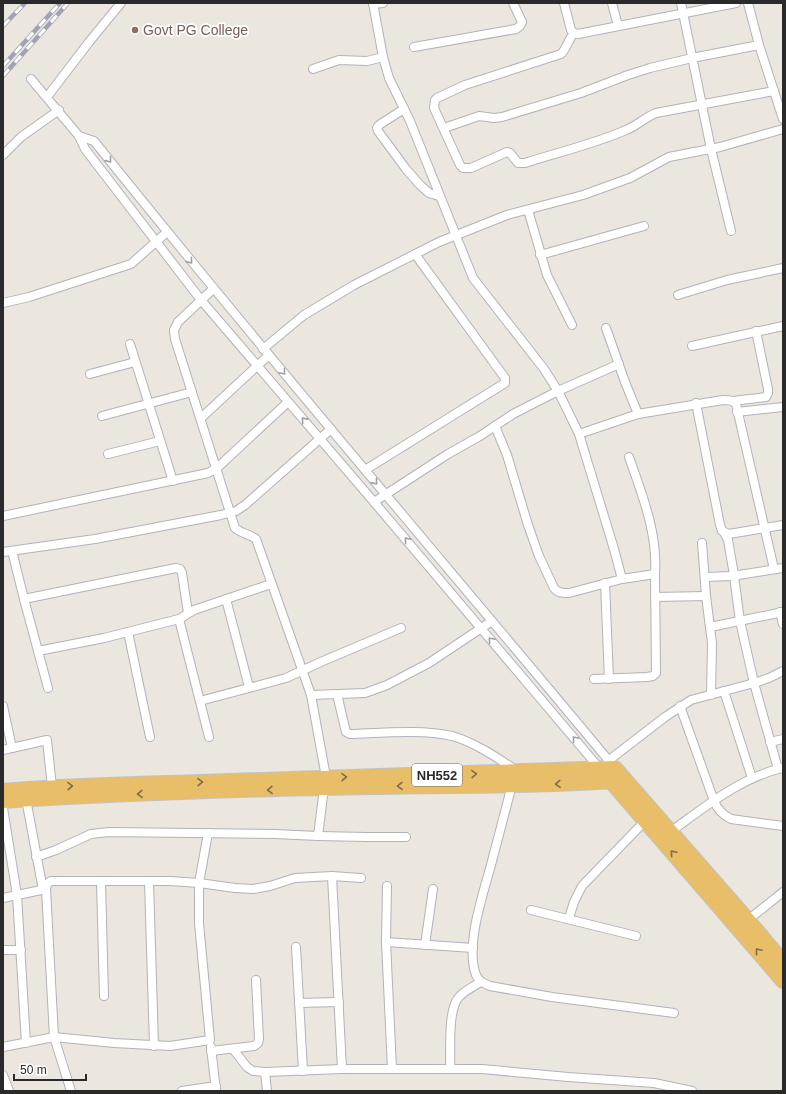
<svg xmlns="http://www.w3.org/2000/svg" width="786" height="1094" viewBox="0 0 786 1094" font-family="Arial,sans-serif">
  <style>
    .lines { fill: none; stroke-linecap: round; stroke-linejoin: round }
    .minor-casing { stroke: #b1b3bc; stroke-width: 10 }
    .trunk-casing { stroke: #c3c3c3; stroke-width: 16 }
    .minor { stroke: #fff; stroke-width: 8 }
    .trunk { stroke: #e8be68; stroke-width: 14 }
    .rail-casing { stroke: #a1a2b3; stroke-width: 4.5 }
    .rail { stroke: #fff; stroke-width: 3; stroke-dasharray: 9; stroke-linecap: butt }
    .oneway { stroke: #9f9f9f }
    .oneway2 { stroke: #7f6d46 }
    .education-dot { fill: #8d6e63; stroke: #fff; stroke-width: 1.5 }
    .labels { text-anchor: middle; stroke-width: 3.5; stroke-linejoin: round; paint-order: stroke }
    .shield { fill: #fff; stroke: #6a6a6a; stroke-width: 1 }
    .shield-label { font-size: 13px; font-weight: bold; fill: #2a2a2a }
    .education-label { font-size: 14px; fill: #785e54; stroke: #fff; text-anchor: start }
  </style>
  <rect width="100%" height="100%" fill="#ebe6de"/>
  <g class="lines">
    <g class="minor-casing">
      <g id="minor">
        <path d="M373 3 383 57 389 78 410 121 473 278 544 369 558 391 579 434 614 549 622 579 655 574C658 534 642 494 629 457"/>
        <polyline points="564,3 571,30 574,33 578,34 736,3"/>
        <polyline points="612,3 618,26"/>
        <polyline points="681,3 711,149 731,231"/>
        <polyline points="373,4 383,3"/>
        <path d="M574 33C568 40 567 48 561 54L465 85 437 98 435 100 434 108 460 165 463 168H471L507 152 510 153 518 163H525C559 152 594 144 626 130 637 126 645 117 656 113L774 91"/>
        <polyline points="759,45 783,119"/>
        <polyline points="414,47 516,29 520,26 522,22 513,3"/>
        <polyline points="313,69 339,60 367,61 383,57"/>
        <polyline points="31,79 79,136 85,149 201,300 374,502 600,769"/>
        <polyline points="47,97 89,42 121,3"/>
        <polyline points="404,109 379,125 377,128 378,131 406,169 420,185 429,193 439,196"/>
        <polyline points="444,128 479,116 494,118 502,117 581,93 628,75 650,68 692,58 759,45 748,3"/>
        <path d="M79 136 94 141C264 353 441 559 615 768"/>
        <polyline points="3,155 21,137 59,110"/>
        <polyline points="528,210 547,275 572,325"/>
        <polyline points="540,255 644,226"/>
        <path d="M213 289 178 322 174 330 175 339 235 528C242 534 250 534 256 539L311 695 326 777"/>
        <polyline points="678,295 727,280 783,268"/>
        <polyline points="3,303 29,297 131,264 167,232"/>
        <polyline points="606,328 625,382 638,414"/>
        <polyline points="130,344 173,481"/>
        <polyline points="692,346 783,326"/>
        <polyline points="263,349 304,315 354,285 439,242 507,215 583,195 630,178 669,157 720,147 783,129"/>
        <polyline points="90,374 135,362"/>
        <polyline points="733,401 766,397 768,393 768,389 756,331"/>
        <polyline points="696,403 720,525 722,531 729,534 783,525"/>
        <polyline points="737,412 783,407"/>
        <polyline points="102,416 192,392"/>
        <polyline points="201,418 269,355"/>
        <path d="M495 426 507 455 528 525 539 556 554 588C558 593 562 593 569 593L622 579"/>
        <path d="M579 434 638 414 723 400C729 400 732 400 736 404L774 569"/>
        <polyline points="108,454 160,441"/>
        <polyline points="365,470 505,383 505,378 502,374 415,254"/>
        <polyline points="374,502 448,454 480,436 513,414 558,391 619,364"/>
        <polyline points="3,516 208,473 217,468 288,402"/>
        <polyline points="725,534 728,540 734,575 732,576"/>
        <polyline points="702,543 706,596 712,643 711,695"/>
        <polyline points="12,551 24,599 48,688"/>
        <polyline points="3,552 95,539 221,515 236,511 245,505 331,429"/>
        <polyline points="734,576 740,621 754,683 778,769"/>
        <polyline points="705,577 732,576 783,568"/>
        <polyline points="605,583 609,679"/>
        <polyline points="655,597 706,596"/>
        <polyline points="24,599 176,568 180,569 182,573 188,613"/>
        <polyline points="226,599 249,687"/>
        <polyline points="780,612 783,624"/>
        <polyline points="179,619 209,737"/>
        <polyline points="710,627 783,612"/>
        <polyline points="128,632 150,737"/>
        <polyline points="38,651 104,638 179,619 194,610 271,584"/>
        <polyline points="594,679 647,677 653,676 656,673 655,574"/>
        <polyline points="724,691 752,778"/>
        <path d="M337 694 345 728 346 732 350 734C380 733 423 729 452 736 474 742 498 758 517 771"/>
        <polyline points="311,695 365,693 387,685 429,663 492,621"/>
        <polyline points="200,701 286,678 323,661 401,628"/>
        <polyline points="3,706 12,748"/>
        <path d="M680 706 714 801C718 810 722 814 731 819L783 826"/>
        <polyline points="770,742 783,739"/>
        <polyline points="3,750 47,740 52,787"/>
        <polyline points="608,761 665,717 691,700 754,683 769,678 783,671"/>
        <path d="M512 785C505 812 498 838 491 865 483 894 465 946 476 975 479 982 484 983 490 986L552 997 674 1013"/>
        <polyline points="26,799 43,890"/>
        <polyline points="3,808 17,895 26,1043"/>
        <path d="M670 832C705 807 740 778 782 768"/>
        <polyline points="318,836 367,837 406,837"/>
        <polyline points="36,857 56,850 91,834 109,832 275,834 318,836 324,788"/>
        <polyline points="332,876 342,1069"/>
        <polyline points="101,882 104,996"/>
        <polyline points="149,882 154,1046"/>
        <polyline points="387,886 386,942 392,1069"/>
        <polyline points="3,898 46,889"/>
        <polyline points="531,910 636,936"/>
        <polyline points="569,918 574,902 582,886 645,821"/>
        <polyline points="748,920 783,892"/>
        <polyline points="386,942 473,948"/>
        <polyline points="425,945 433,889"/>
        <polyline points="296,947 303,1071"/>
        <polyline points="3,950 21,950"/>
        <polyline points="299,1003 339,1002"/>
        <polyline points="3,1047 54,1037 114,1043 170,1046 210,1040 199,923 199,883 208,833"/>
        <polyline points="211,1047 216,1091"/>
        <polyline points="233,1049 247,1067 253,1071 265,1072 342,1069 482,1069 568,1077 654,1083 692,1091"/>
        <polyline points="211,1051 254,1046 258,1043 259,1039 256,980"/>
        <path d="M450 1068C451 1051 447 1007 460 996 466 990 474 986 481 982"/>
        <polyline points="265,1072 267,1091"/>
        <polyline points="3,1075 9,1091"/>
        <polyline points="71,1091 54,1037 46,889 47,884 51,881 170,881 199,883 235,888 253,889 270,886 295,878 332,876 361,878"/>
        <polyline points="182,1091 216,1086"/>
      </g>
    </g>
    <g class="trunk-casing">
      <g id="trunk">
        <polyline points="607,777 783,981"/>
        <path d="M3 791C68 785 134 784 200 782 338 777 476 774 615 768L748 920 783 962"/>
        <path d="M3 801C126 793 249 789 372 787 456 785 541 787 625 780"/>
      </g>
    </g>
    <use href="#minor" class="minor"/>
    <use href="#trunk" class="trunk"/>
    <g class="rail-casing">
      <g id="rail">
        <polyline points="3,26 25,3"/>
        <polyline points="3,66 60,3"/>
        <polyline points="3,76 68,3"/>
      </g>
    </g>
    <use href="#rail" class="rail"/>
  </g>
  <defs><path id="oneway-chevron" d="M-2-3.5L2.5 0L-2 3.5" fill="none" stroke-width="1.6" stroke-linecap="round" stroke-linejoin="round"/></defs>
  <g class="oneway">
    <use href="#oneway-chevron" transform="translate(109 160) rotate(51)"/>
    <use href="#oneway-chevron" transform="translate(190 261) rotate(51)"/>
    <use href="#oneway-chevron" transform="translate(283 372) rotate(50)"/>
    <use href="#oneway-chevron" transform="translate(304 420) rotate(-132)"/>
    <use href="#oneway-chevron" transform="translate(375 482) rotate(51)"/>
    <use href="#oneway-chevron" transform="translate(407 540) rotate(-130)"/>
    <use href="#oneway-chevron" transform="translate(491 640) rotate(-130)"/>
    <use href="#oneway-chevron" transform="translate(575 739) rotate(-130)"/>
  </g>
  <g class="oneway2">
    <use href="#oneway-chevron" transform="translate(474 774) rotate(-1)"/>
    <use href="#oneway-chevron" transform="translate(344 777) rotate(-1)"/>
    <use href="#oneway-chevron" transform="translate(200 782) rotate(-2)"/>
    <use href="#oneway-chevron" transform="translate(558 784) rotate(177)"/>
    <use href="#oneway-chevron" transform="translate(70 786) rotate(-2)"/>
    <use href="#oneway-chevron" transform="translate(400 786) rotate(179)"/>
    <use href="#oneway-chevron" transform="translate(270 790) rotate(178)"/>
    <use href="#oneway-chevron" transform="translate(140 794) rotate(178)"/>
    <use href="#oneway-chevron" transform="translate(673 853) rotate(-131)"/>
    <use href="#oneway-chevron" transform="translate(758 951) rotate(-130)"/>
  </g>
  <circle class="education-dot" cx="135" cy="30" r="4"/>
  <g class="labels">
    <rect class="shield" x="412" y="764" width="50" height="22" rx="3"/>
    <g class="shield-label">
      <text x="437" y="780">NH552</text>
    </g>
    <g class="education-label">
      <text x="143" y="35">Govt PG College</text>
    </g>
  </g>
  <rect width="786" height="1094" fill="none" stroke="#2a2a2a" stroke-width="8"/>
  <path d="M14 1074v6h72v-6" fill="none" stroke="#2a2a2a" stroke-width="2"/>
  <text x="20" y="1074" font-size="12" fill="#2a2a2a" stroke="#ffffff" stroke-width="3" paint-order="stroke">50 m</text>
</svg>
